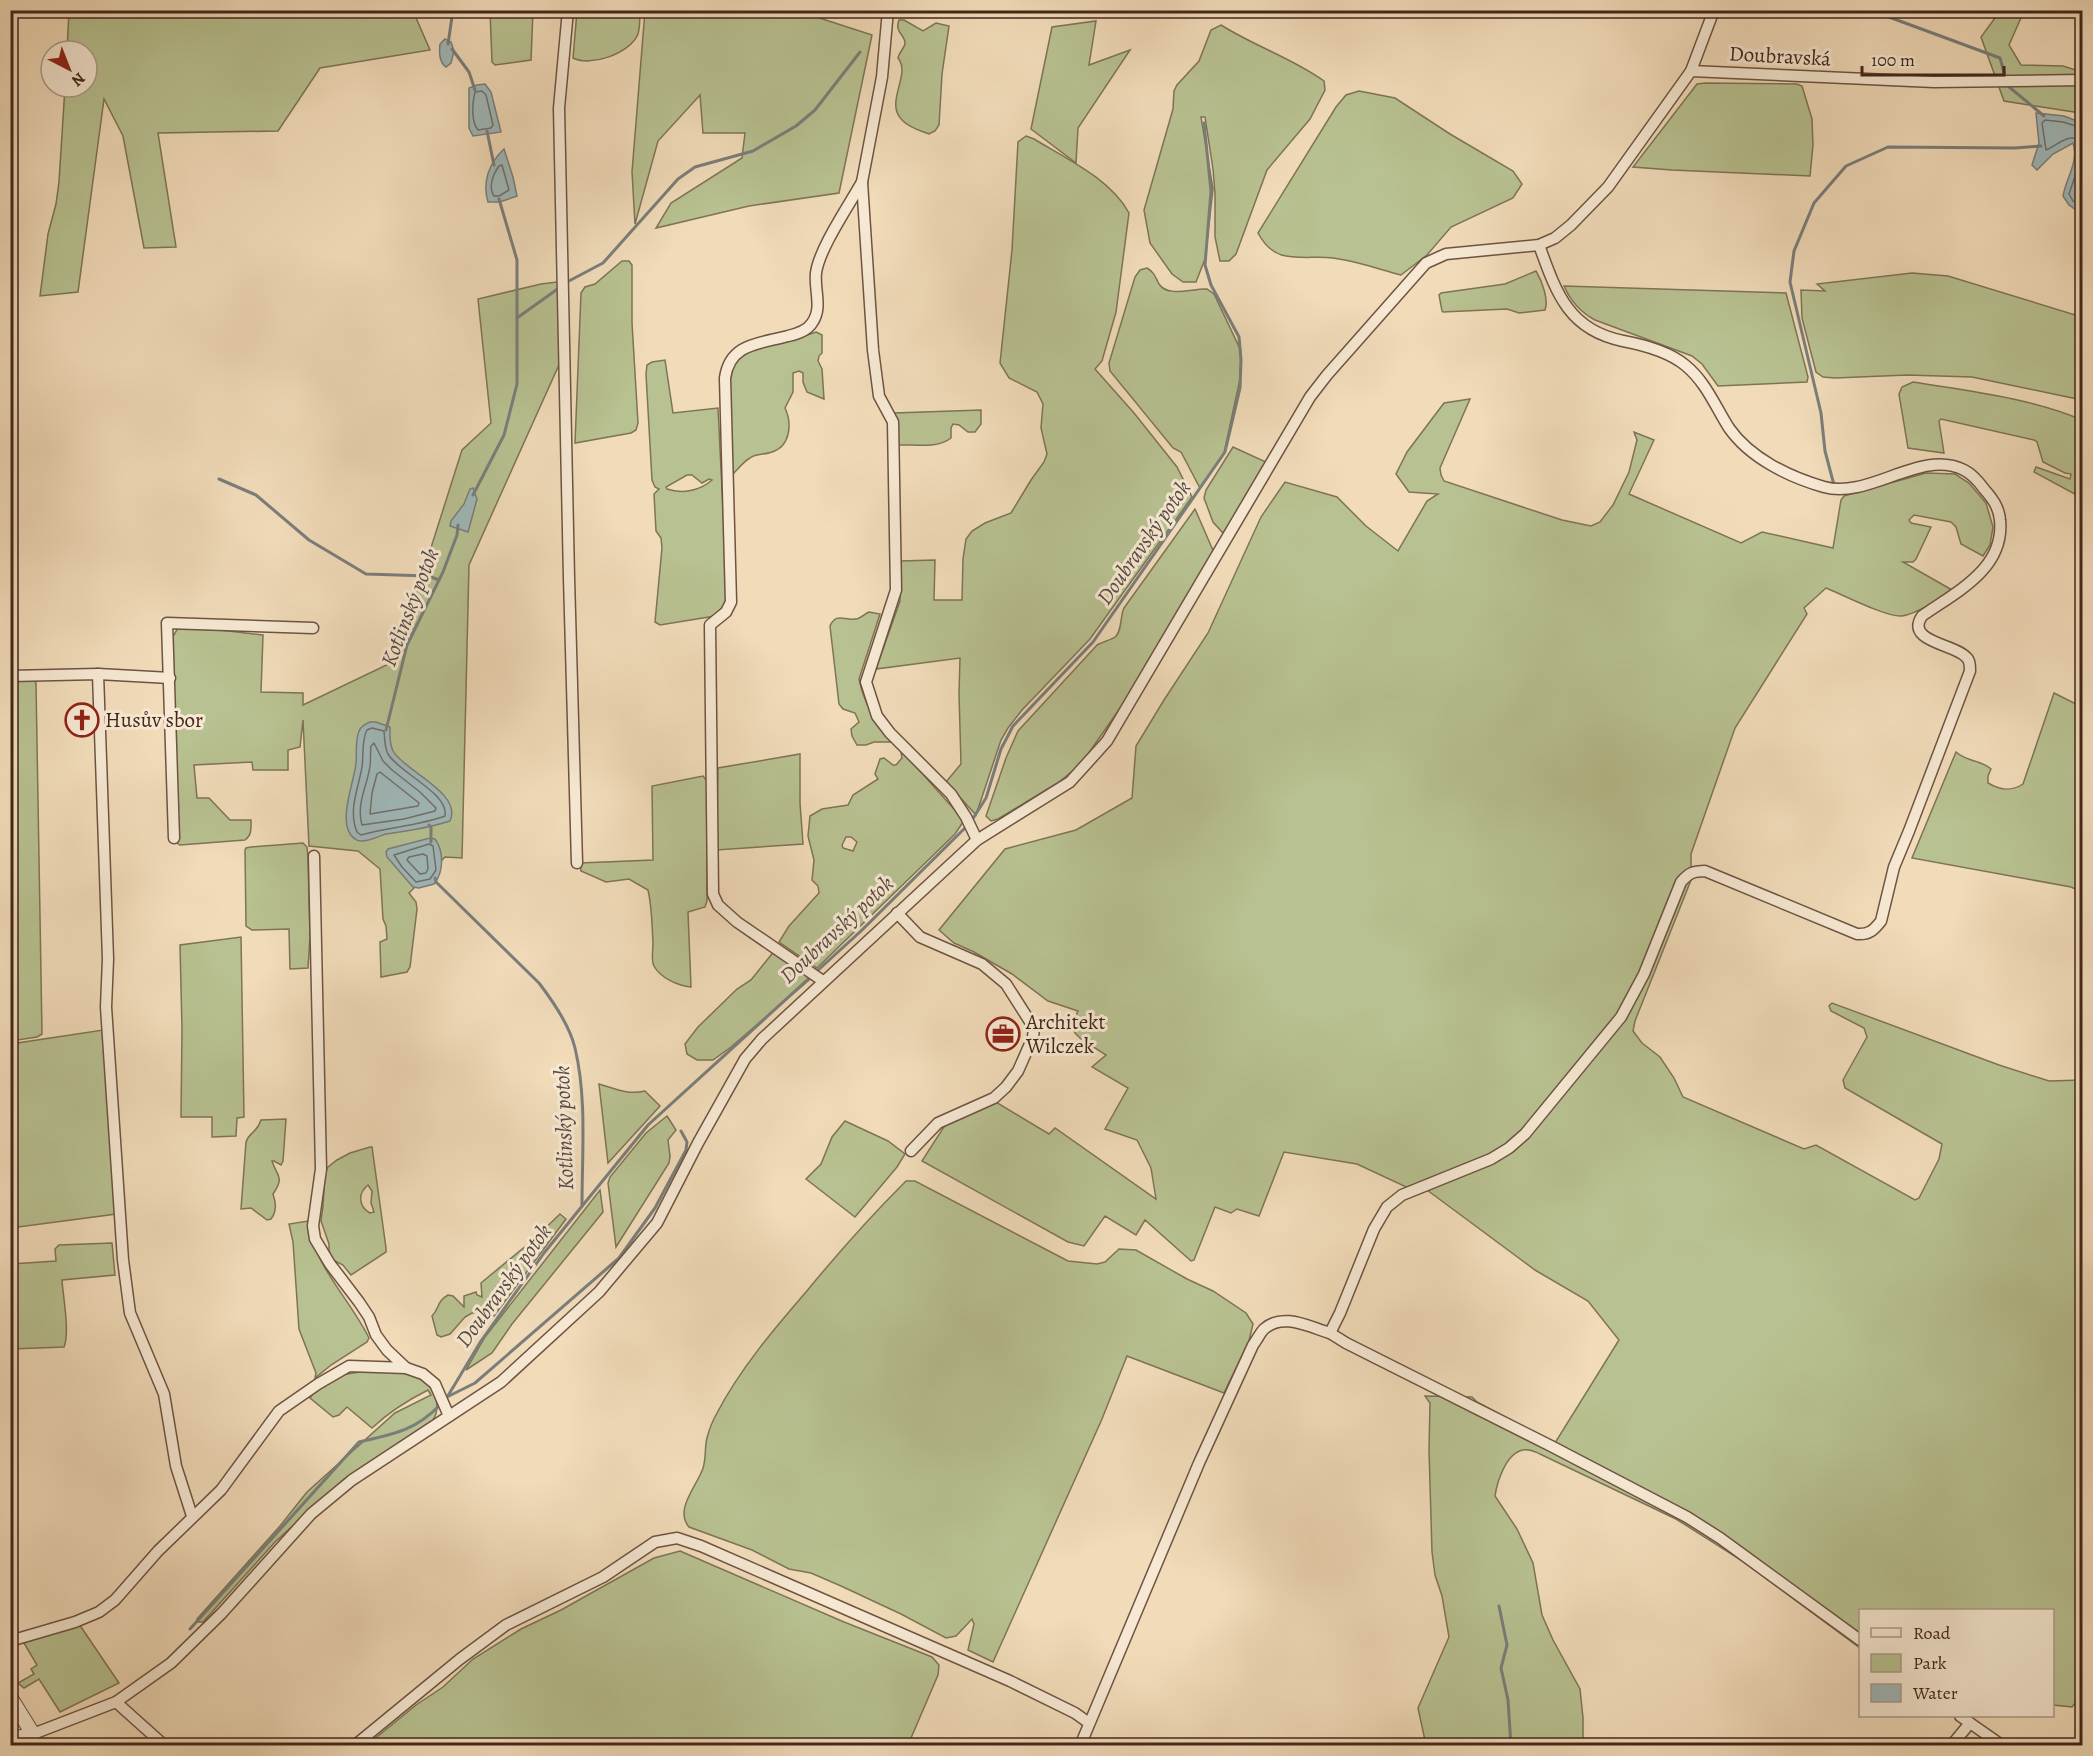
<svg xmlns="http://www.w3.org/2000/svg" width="2093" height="1756" viewBox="0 0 2093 1756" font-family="Alegreya,serif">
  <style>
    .green { fill: #b8c191; stroke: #7e7456; stroke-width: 1.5; fill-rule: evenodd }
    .water { fill: #9fb8ba; stroke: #7a7e7b; stroke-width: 1.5 }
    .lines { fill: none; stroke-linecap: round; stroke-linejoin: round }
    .shore { stroke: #716f6b; stroke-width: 1.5 }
    .stream { stroke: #7a7e7b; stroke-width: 3 }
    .minor-casing { stroke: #6e5343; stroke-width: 13 }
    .tertiary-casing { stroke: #6e5343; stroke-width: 16 }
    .minor { stroke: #f6e8d2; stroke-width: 10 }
    .tertiary { stroke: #f6e8d2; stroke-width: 14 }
    .labels { text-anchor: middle; stroke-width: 6; stroke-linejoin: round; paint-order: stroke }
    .street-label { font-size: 21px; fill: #43261c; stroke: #f6e8d2 }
    .poi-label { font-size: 21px; fill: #43261c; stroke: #f6e8d2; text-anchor: start }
    .water-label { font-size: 22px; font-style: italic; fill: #5a4a44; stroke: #f6e8d2 }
  </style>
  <rect width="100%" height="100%" fill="#f1dbb9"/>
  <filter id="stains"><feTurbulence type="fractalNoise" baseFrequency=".00333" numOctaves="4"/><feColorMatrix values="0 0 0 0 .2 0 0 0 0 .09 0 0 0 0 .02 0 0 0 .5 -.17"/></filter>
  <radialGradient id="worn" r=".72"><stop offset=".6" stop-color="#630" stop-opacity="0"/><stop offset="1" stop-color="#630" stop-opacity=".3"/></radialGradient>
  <g class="green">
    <polygon points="69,11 413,11 430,50 320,68 278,131 158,133 176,247 144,248 123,136 104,99 78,292 40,296 48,234 56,204 59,182 65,87 87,87 87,51 67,51"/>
    <polygon points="490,11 533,11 531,60 495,65 492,62"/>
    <path d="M577 11H640C640 18 640 27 638 34 630 54 590 67 573 58Z"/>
    <polygon points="645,11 798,11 872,35 839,193 749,206 656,228 671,203 742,158 745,133 703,133 700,95 658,141 635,224 632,172"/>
    <polygon points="2000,11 2024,11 2009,45 2021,65 2063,66 2082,72 2082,116 2074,112 2004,101 1981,37"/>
    <path d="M899 20H904L923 31 936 23 949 26 942 74 939 125 935 131 929 134C921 131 910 128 903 121 883 103 912 75 898 58 899 53 904 48 905 44 906 35 894 33 899 20Z"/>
    <polygon points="1096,21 1089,65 1130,50 1078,128 1076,163 1031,129 1052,27"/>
    <path d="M1221 25C1254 46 1292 58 1324 81L1325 90 1310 119 1267 170 1236 254 1229 261H1220L1215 237V193L1213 169 1205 117H1201L1213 189 1205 259 1196 282H1183L1172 274 1150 243 1144 210 1173 109 1174 91 1177 85 1199 61 1211 30Z"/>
    <polygon points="1705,83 1797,84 1802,86 1812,119 1813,145 1810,176 1672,170 1633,167 1697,84"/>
    <path d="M1359 91 1395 98 1450 134 1513 171 1522 184 1513 198 1451 227 1427 255 1401 275C1378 269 1356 261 1333 258 1318 256 1301 259 1286 256 1273 254 1264 244 1258 233L1336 107 1346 95Z"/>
    <path d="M1026 136 1034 139C1065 158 1111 179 1129 213L1116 312 1102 361 1095 369 1134 413 1177 467 1192 497 1090 639 1022 710 1008 728 1001 740 976 815 946 782 961 764 959 694 960 658 876 669 900 601V561L935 560 934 600H962L963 559 966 539 972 531 985 523 1011 513 1031 480 1044 462 1047 454 1041 428 1043 404 1037 392 1009 378 1000 363 1012 250 1018 142Z"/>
    <polygon points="622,261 629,261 632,265 632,323 638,423 636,430 631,433 575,443 581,293 585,287 595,284"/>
    <path d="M1147 268C1155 273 1155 277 1159 284 1168 298 1193 288 1207 289L1214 294 1241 351 1240 379 1224 453 1200 488 1181 452 1173 448 1110 371 1109 363 1135 277 1140 270Z"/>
    <path d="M1536 271C1542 281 1549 300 1545 310L1519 313 1507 309 1443 312 1442 311 1439 295 1441 293 1505 284Z"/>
    <polygon points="1912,273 1948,276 2082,317 2082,400 1972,377 1907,375 1835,378 1823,377 1816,372 1802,318 1801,290 1825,291 1817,284"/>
    <path d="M565 281 562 358 469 565 462 858 445 857 409 893 416 902 417 909 410 967 407 972 381 977 380 942 387 939 386 926 383 919 380 869 358 851 309 846 303 720 300 747 288 750V770H253L252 762 194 765 197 798H209L230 820H251C251 829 252 835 245 840L180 845 177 843 172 638 178 628 194 627 263 635 261 692 303 693V705L395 661 462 450 491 423 478 299 541 284Z"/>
    <path d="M1564 286 1786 293 1808 377 1807 382 1718 386 1702 364 1692 356 1595 320C1580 312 1571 302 1564 286Z"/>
    <path d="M816 332 822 335V353L819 356 818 361 822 369 824 399 807 392 803 382V373L799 371 793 373V392L785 408C792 423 791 446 772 452 765 455 756 453 750 458 743 462 738 469 732 475L729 379 733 362 752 350 796 339Z"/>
    <path d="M665 360 673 413 718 408 727 591 726 603 715 616 660 625 655 622 662 548 661 538 656 531 654 494 659 489 655 487 652 480 646 374 647 365 652 362ZM687 475H692L702 483 709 479 712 480C700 491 682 494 667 489L666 487Z"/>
    <path d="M1913 382C1968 391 2031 398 2082 420V498L2034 472 2036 467 2070 479 2071 474 2065 473 2043 462 2037 442 2034 440 1941 419 1939 421 1944 453 1908 448 1899 394 1902 387Z"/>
    <path d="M1470 399 1440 468 1441 475 1444 481 1562 520 1591 526 1600 522 1613 505 1629 472 1637 440 1634 432 1654 440 1629 494 1741 543 1762 532 1833 548 1841 500 1844 496 1926 473 1955 474 1969 483 1986 503 1993 527 1990 545 1983 556 1961 544 1956 527 1951 522 1914 515 1909 520 1911 523 1931 527 1916 559 1913 562H1903L1952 590C1942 599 1915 614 1902 616 1888 618 1841 594 1826 588L1804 608 1807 614 1735 728 1691 854V880L1635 1021 1633 1031 1642 1043 1660 1057 1674 1078 1683 1097 1804 1149 1816 1145 1915 1200 1919 1198 1939 1159 1942 1144 1845 1088 1843 1080 1867 1037 1864 1028 1831 1011 1829 1006 1832 1003 1999 1065 2049 1081 2082 1080V1695L2072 1707 2053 1705 2052 1610H1860V1648L1741 1560 1676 1519 1542 1455C1536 1452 1530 1449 1523 1450 1506 1453 1497 1482 1495 1496L1517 1529 1533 1563 1542 1615 1553 1640 1580 1689 1583 1718V1745H1426L1418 1708 1449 1637 1442 1596 1435 1575 1432 1552 1429 1450 1430 1403 1425 1396 1472 1397 1477 1402 1555 1443 1619 1340 1588 1301 1535 1270 1427 1190 1419 1193 1357 1164 1284 1152 1259 1216 1237 1209 1231 1213 1215 1207 1194 1260 1191 1261 1145 1220 1136 1235 1105 1216 1084 1246 1068 1242 922 1161 947 1122 996 1102 1049 1134 1055 1128 1156 1199 1151 1168 1137 1140 1105 1129 1128 1088 1092 1067 1106 1055 1081 1039 1075 1033 1072 1025 1078 1011 1048 1001 1012 974 974 952 954 943 939 930 1005 849 1076 830 1132 798 1136 746 1164 700 1208 633 1261 517 1285 482 1337 497 1366 526 1398 551 1427 501 1438 494 1409 492 1396 474 1407 452 1444 403Z"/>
    <path d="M981 410V424L975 432H968L959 425 953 424 951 428V438C937 449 915 444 898 445L894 413Z"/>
    <polygon points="1233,447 1268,463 1226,532 1222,532 1213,522 1204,498 1206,490"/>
    <path d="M1195 509 1215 555 1142 677 1081 764 1059 782 998 819 991 821 986 816 1006 758 1018 731 1097 645C1102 642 1111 640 1115 637 1122 632 1120 616 1124 608Z"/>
    <path d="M869 612 880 614 859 679C864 704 876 724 894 742H874L866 745H857L852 736 851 729 859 722 855 713 843 709 839 704 830 626C836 612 845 621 855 619 860 619 864 614 869 612Z"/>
    <polygon points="10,680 34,680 36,683 42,1034 37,1037 11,1041"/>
    <path d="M2054 693 2082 707V741L2079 756 2082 757V892L2071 887 1912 858 1956 752C1967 762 1981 760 1991 769L1988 776V783C2000 790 2011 792 2023 784Z"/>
    <path d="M903 752 962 818 963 822 955 834 817 968 779 942 789 926 819 893 818 886 812 880 814 860 808 836 810 816 822 809 848 805 853 795 878 779 875 774 880 759 884 758 893 765H896L902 758 901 753ZM846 837H851L857 842 853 851 843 848 842 845Z"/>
    <polygon points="800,754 800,803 803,844 716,850 718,768"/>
    <path d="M703 776 707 781V901L705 907 688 912 691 987C679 986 660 978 654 966 651 961 653 950 653 943 652 925 652 907 648 890L629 879 606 882 581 871 580 863 653 860 652 786Z"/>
    <polygon points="303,843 307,847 308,857 310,937 308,968 290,969 289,929 252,930 246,926 245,850 246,848 251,847"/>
    <polygon points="241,937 244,1117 237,1118 236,1136 212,1137 212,1117 181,1117 182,1029 180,945"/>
    <polygon points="775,950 810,975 809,980 731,1047 713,1060 697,1060 687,1054 685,1044 698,1027 737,989 751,980"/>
    <polygon points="103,1030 116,1214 11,1228 11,1044"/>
    <path d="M599 1084C616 1089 628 1095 645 1091L660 1106 608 1163Z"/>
    <polygon points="667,1116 676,1130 668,1140 670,1156 669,1163 616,1247 608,1183 610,1177 646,1133"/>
    <path d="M286 1119 283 1161 281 1165 274 1161H272C277 1177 285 1176 273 1194 276 1203 277 1211 271 1219L267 1220 251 1208 241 1209 246 1142C249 1132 257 1133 261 1120Z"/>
    <polygon points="845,1121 888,1141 905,1154 897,1167 855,1217 806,1179 821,1164 832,1137"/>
    <path d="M370 1147H372L386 1248V1252L351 1275 343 1265 333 1260 329 1251V1244L321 1221 323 1206 325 1173 328 1167 337 1160 350 1153ZM368 1185 372 1191 371 1203 374 1212 370 1213C359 1207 357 1194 368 1185Z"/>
    <path d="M906 1181H915L1068 1261 1097 1264 1105 1262 1119 1249 1136 1250 1187 1279 1213 1291 1246 1313 1253 1324 1249 1341 1224 1393 1127 1356 1102 1419 993 1662 968 1650 974 1624 972 1619 956 1636 946 1638 901 1614 841 1586 811 1573 789 1569 752 1550 689 1527C675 1511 694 1489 701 1473 707 1463 704 1449 707 1438 709 1430 713 1420 717 1413 740 1369 774 1329 806 1292 838 1253 871 1216 906 1181Z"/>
    <polygon points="600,1190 603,1212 512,1324 492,1353 466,1370 485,1337"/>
    <path d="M560 1214 566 1219 494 1316 486 1312 472 1313 465 1317 450 1334 441 1337 437 1335 432 1316C440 1308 436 1302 448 1295L453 1296 464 1307V1296L476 1292 477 1295 482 1297 481 1283 533 1240Z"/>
    <path d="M308 1221C313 1265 350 1299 369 1338L367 1342 331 1365 315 1378 316 1373 299 1329 293 1242 289 1224Z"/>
    <path d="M112 1243 115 1275 62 1280C63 1297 70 1332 64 1347L11 1349V1264L56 1261 55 1249 59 1245Z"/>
    <path d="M404 1369C411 1373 424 1378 429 1384 437 1394 440 1410 433 1420L343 1480 275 1542 203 1622H198L197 1619 280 1526 307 1492 395 1413 431 1395 428 1390C406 1401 389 1412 372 1428L347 1407 339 1415 333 1417 310 1398C328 1368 373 1371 404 1369Z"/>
    <polygon points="680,1551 844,1622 932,1657 939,1665 938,1675 908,1745 367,1745 416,1705 443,1687 473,1659 521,1629 561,1610 654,1558"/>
    <polygon points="79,1624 119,1683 60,1712 39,1679 24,1688 18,1683 34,1674 31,1669 37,1665 24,1643 24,1640"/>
  </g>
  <g class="water">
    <path d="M445 39 451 42 454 51 451 63 446 67C439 62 439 52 440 44Z"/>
    <polygon points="485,84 491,92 501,132 473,136 469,128 469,88 477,85"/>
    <path d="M2036 113 2064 116 2082 123V214L2069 205 2063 196C2066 178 2079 162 2073 143L2053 154 2037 170 2032 165 2039 143Z"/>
    <path d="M504 149 513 177 517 196 500 202H488C482 182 489 163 504 149Z"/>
    <polygon points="473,488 477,499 468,532 450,526 451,521 464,504 470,489"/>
    <path d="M370 722H376L390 727C390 735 389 743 393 751 404 771 463 793 450 821 429 828 408 831 386 834 378 836 363 845 355 839 335 826 355 780 356 763 357 753 355 740 359 731 361 726 365 724 370 722Z"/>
    <path d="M430 838 435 839C444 851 444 872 434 884L419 888 413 887 387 857 386 852 388 849Z"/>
  </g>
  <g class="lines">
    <g class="shore">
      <path d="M482 91 486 95 493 125 491 128 478 130C471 122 472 103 475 92Z"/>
      <path d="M2082 128 2063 122 2045 120 2042 123 2046 150C2053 148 2063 138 2071 138 2093 137 2071 186 2069 194L2073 201 2082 207"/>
      <path d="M502 165 509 190 499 196H494C488 187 493 174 499 166Z"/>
      <path d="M372 728 384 731C385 739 384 746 388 754 399 773 449 793 445 816 418 826 389 827 361 835L357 832C348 810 358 790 362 767 364 755 361 742 367 730Z"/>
      <path d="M374 743 383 761 392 770 420 792 436 808 435 811 404 819 362 825C356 804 367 787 370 766 371 760 370 753 371 746Z"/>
      <polygon points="380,772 414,799 419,803 418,806 370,814 372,793 377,774"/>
      <polygon points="429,844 433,846 436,870 430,879 416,882 402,867 394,855"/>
      <polygon points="423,854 427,856 428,869 426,873 420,874 407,860 409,857"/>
    </g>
    <g class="stream">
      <polyline points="1870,10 2000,58 2008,86 2044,116"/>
      <polyline points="448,44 453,10"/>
      <polyline points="452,49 469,72 475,90"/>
      <polyline points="487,131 494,165"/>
      <polyline points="567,282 603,263 678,179 695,167 753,151 796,126 815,110 860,52"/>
      <polyline points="517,318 559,288"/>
      <polyline points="219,479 256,495 309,540 366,574 428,576 439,580"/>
      <polyline points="1834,485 1825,451 1821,413 1790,282 1794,251 1814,203 1846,166 1888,147 2015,148 2041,146"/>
      <polyline points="473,495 504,435 517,384 517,260 499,199"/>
      <polyline points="386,730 407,645 443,572 457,535 458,525"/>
      <polyline points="972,820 986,798 1001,749 1013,726 1093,642 1225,452 1240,388 1241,360 1239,337 1211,285 1205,265 1211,191 1204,123"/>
      <polyline points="429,825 431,827 431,842"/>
      <path d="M435 878 436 882 539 983C552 1000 570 1027 575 1048 587 1098 582 1153 582 1205"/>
      <polyline points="449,1396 475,1383 619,1258 655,1208 686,1150 687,1142 681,1131"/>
      <polyline points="446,1399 481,1341 544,1253 648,1125 861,931 968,825"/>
      <polyline points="1499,1606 1507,1645 1501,1668 1508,1700 1511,1746"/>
      <path d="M190 1629 359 1442C394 1434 415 1431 441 1404"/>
    </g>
    <g class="minor-casing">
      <g id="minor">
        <polyline points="568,10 559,108 569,578 577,863"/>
        <polyline points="888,10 882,77 862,182 873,350 879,396 893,422 896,590 866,682 877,716 890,733 951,794 966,817 977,840"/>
        <polyline points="1691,71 1934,82 2082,80"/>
        <polyline points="98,674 108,959 106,1007 123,1260 130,1313 164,1394 176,1466 192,1516"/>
        <polyline points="10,676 98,674 170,678"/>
        <polyline points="174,838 167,623 313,628"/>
        <polyline points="314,856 321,1169 313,1226 315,1239 330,1264 359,1302 369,1317 376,1335 387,1350 406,1368"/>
        <polyline points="897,913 920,937 982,964 1006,984 1034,1028 1033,1037 1018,1071 1006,1087 994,1098 938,1123 911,1151"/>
        <path d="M823 981 737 922 718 905 713 894 710 625 726 612 731 602 725 378C730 343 759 344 788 336 797 334 807 331 812 323 823 308 814 290 816 273 819 249 849 205 862 182"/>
        <polyline points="1330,1333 1346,1343 1551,1446 1687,1517 1720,1538 1860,1640"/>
        <polyline points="10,1641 75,1622 99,1612 115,1600 158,1551 221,1490 279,1411 318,1384 349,1366 406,1368 423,1374 435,1384 449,1416"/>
        <polyline points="116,1702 165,1746"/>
        <polyline points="1970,1723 2003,1746"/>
        <polyline points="33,1734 116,1702 171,1663 222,1613 311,1514 352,1480 501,1382 599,1292 657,1223 698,1143 745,1059 762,1039 977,840 1070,782 1107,741 1310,397 1327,375 1426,263 1446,254 1539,245 1555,238 1571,225 1608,187 1691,71 1714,10"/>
        <polyline points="354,1746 460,1659 506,1625 603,1577 655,1542 677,1538 701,1546 1010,1681 1075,1713 1089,1723"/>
        <path d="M1080 1746 1199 1463 1253 1345C1257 1340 1260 1333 1264 1329 1283 1312 1309 1327 1330 1333L1340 1313 1374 1229 1387 1207 1402 1195 1491 1159 1509 1148 1525 1134 1621 1017 1644 974 1681 882C1689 873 1693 871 1705 871L1857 934C1869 935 1874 930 1881 921L1894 867 1909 831 1970 671C1970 666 1970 660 1966 657 1955 644 1905 642 1922 616 1956 592 2005 569 2000 520 1999 507 1992 498 1984 489 1979 482 1972 474 1964 470 1921 448 1869 500 1824 487 1789 477 1750 458 1729 428 1715 406 1706 382 1685 365 1668 351 1644 345 1623 341 1568 330 1556 292 1539 245"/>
        <polyline points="1951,1746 1970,1723 1960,1716"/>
      </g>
    </g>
    <g class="tertiary-casing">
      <polyline id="tertiary" points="10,1697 33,1734 10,1740"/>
    </g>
    <use href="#minor" class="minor"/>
    <use href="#tertiary" class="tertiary"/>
  </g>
  <defs>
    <g id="church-ring" transform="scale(1.725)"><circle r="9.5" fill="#f6e8d2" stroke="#8f2418" stroke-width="1.5"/><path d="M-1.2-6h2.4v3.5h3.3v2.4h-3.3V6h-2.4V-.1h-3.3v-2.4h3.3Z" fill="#8f2418"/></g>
    <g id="office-ring" transform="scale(1.725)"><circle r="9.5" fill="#f6e8d2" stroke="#8f2418" stroke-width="1.5"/><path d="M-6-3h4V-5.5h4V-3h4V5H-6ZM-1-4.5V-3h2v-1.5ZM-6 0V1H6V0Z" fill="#8f2418"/></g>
  </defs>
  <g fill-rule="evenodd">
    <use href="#church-ring" x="82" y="720"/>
    <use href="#office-ring" x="1003" y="1034"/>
  </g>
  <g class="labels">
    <g class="street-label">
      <text transform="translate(1780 56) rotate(3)" y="7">Doubravská</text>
    </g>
    <g class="poi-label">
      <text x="105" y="727">Husův sbor</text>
      <text x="1026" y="1029">Architekt<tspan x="1026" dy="24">Wilczek</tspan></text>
    </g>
    <g class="water-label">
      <text transform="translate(1143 542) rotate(-55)" y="8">Doubravský potok</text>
      <text transform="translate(409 607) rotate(-69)" y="8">Kotlinský potok</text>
      <text transform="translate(836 929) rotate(-43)" y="8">Doubravský potok</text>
      <text transform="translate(563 1128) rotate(-92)" y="8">Kotlinský potok</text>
      <text transform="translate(503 1285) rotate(-54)" y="8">Doubravský potok</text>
    </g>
  </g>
  <rect width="2093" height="1756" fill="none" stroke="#f1dbb9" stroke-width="36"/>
  <rect x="12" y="12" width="2069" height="1732" fill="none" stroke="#43261c" stroke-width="3"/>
  <rect x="18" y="18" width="2057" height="1720" fill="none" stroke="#43261c" stroke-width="1.5"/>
  <rect x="1859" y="1609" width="195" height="108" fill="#f6e8d2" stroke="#ae9a89" stroke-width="1.5"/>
  <rect x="1871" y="1628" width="30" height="9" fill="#f6e8d2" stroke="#ae9a89" stroke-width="1.5"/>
  <text x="1913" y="1639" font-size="18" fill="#43261c">Road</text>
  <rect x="1871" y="1654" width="30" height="18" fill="#b8c191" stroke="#ae9a89" stroke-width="1.5"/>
  <text x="1913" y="1669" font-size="18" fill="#43261c">Park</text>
  <rect x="1871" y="1684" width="30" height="18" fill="#9fb8ba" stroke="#ae9a89" stroke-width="1.5"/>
  <text x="1913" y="1699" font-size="18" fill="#43261c">Water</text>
  <g transform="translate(69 69) rotate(138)"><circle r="28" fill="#f6e8d2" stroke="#ae9a89" stroke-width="1.5"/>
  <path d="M0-4.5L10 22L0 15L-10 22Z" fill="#8f2418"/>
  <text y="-9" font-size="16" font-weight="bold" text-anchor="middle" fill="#43261c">N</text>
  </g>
  <path d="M1862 66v9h142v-9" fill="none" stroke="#43261c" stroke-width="3"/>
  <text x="1871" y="66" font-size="18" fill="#43261c" stroke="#f6e8d2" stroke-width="4.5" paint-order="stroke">100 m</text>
  <rect width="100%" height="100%" filter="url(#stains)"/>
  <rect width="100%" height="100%" fill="url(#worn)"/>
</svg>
